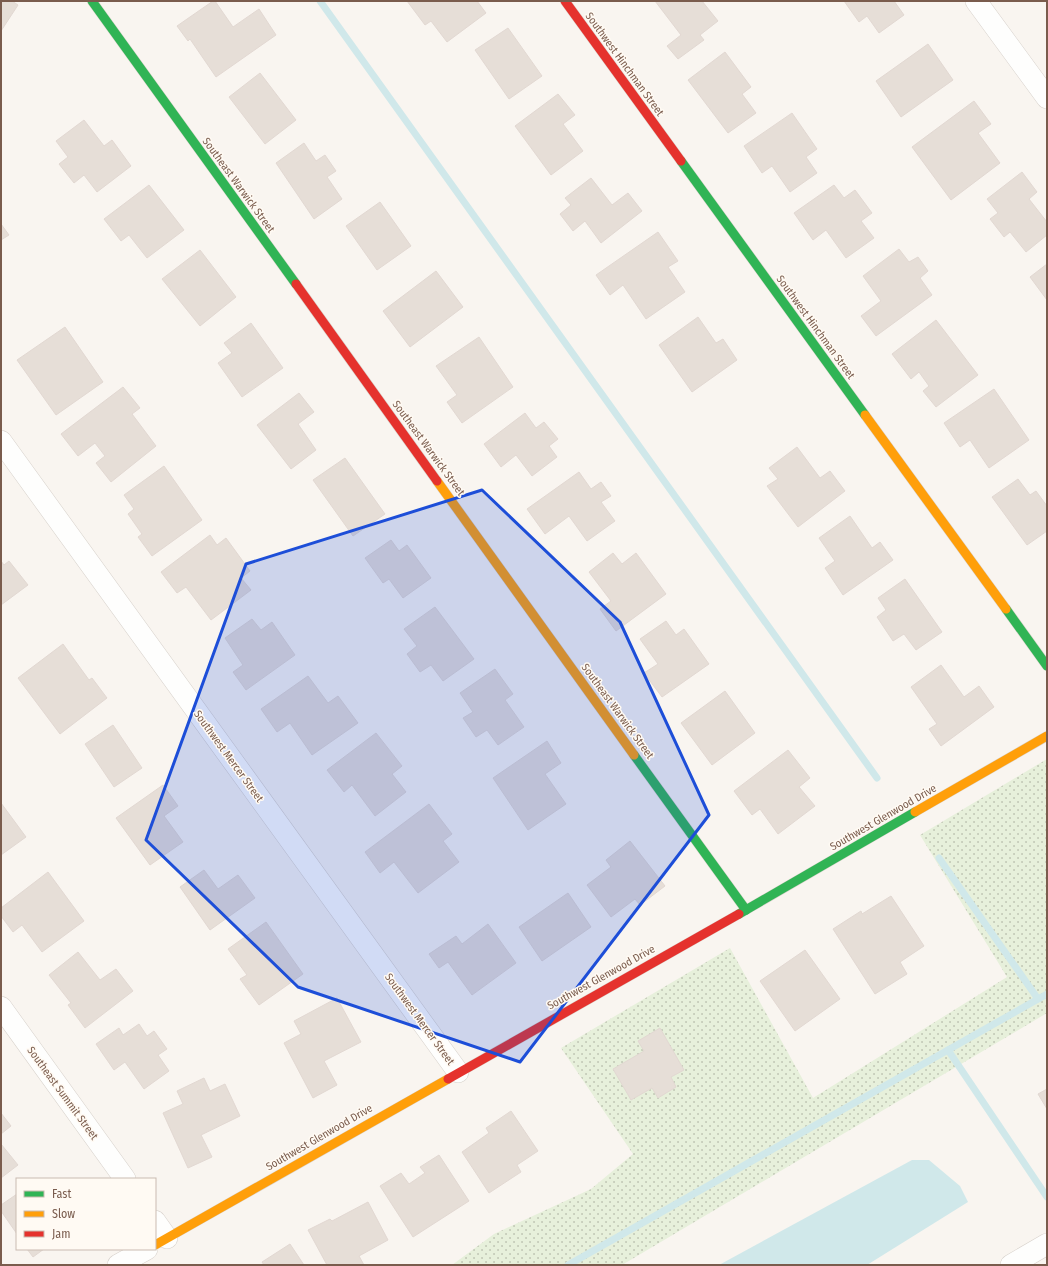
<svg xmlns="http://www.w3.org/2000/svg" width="1048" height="1266" viewBox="0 0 1048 1266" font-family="'Fira Sans Condensed',sans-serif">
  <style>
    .grass { fill: url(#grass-dots) }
    .water { fill: #d0e8ea }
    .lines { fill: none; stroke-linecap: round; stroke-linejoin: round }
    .stream { stroke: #d0e8ea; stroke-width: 7 }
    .building { fill: #e6ded7; stroke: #e2d8d2 }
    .street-casing { stroke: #d7d1cb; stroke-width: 22 }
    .fast-casing { stroke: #d9d2cb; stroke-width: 10 }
    .slow-casing { stroke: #d9d2cb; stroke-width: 10 }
    .jam-casing { stroke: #d9d2cb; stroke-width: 10 }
    .street { stroke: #fefefd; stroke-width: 21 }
    .fast { stroke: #30b455; stroke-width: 9 }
    .slow { stroke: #ff9f0a; stroke-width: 9 }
    .jam { stroke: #e5322d; stroke-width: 9 }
    .marked { fill: #1d4ed8; fill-opacity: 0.2; stroke: #1d4ed8; stroke-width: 3; stroke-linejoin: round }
    .labels { text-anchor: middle; stroke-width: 3; stroke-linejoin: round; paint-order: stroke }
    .street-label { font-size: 11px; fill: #7a5c4d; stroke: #fffaf3 }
  </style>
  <defs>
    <pattern id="grass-dots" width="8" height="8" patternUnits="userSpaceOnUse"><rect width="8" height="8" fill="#e7f0db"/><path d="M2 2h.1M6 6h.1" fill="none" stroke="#c0c6b4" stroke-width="1.8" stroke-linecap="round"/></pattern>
  </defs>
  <rect width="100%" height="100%" fill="#f9f5f0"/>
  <polygon class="grass" points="1047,759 1047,1013 622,1265 452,1265 494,1234 591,1189 633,1154 561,1048 730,948 813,1098 1007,977 920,835"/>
  <polygon class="water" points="912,1160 929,1160 960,1186 968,1202 867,1265 719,1265"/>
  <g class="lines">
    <g class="stream">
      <polyline points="320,1 877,778"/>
      <polyline points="939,858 1038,999"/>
      <polyline points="948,1050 1047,1197"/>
      <polyline points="568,1265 1047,994"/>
    </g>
  </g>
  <g class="building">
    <polygon points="1,1 12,1 18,5 1,31"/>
    <polygon points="213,1 215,1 233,27 259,9 276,35 216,77 190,39 188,41 177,26"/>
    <polygon points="407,1 477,1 486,13 447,42 431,21 425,25"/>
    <polygon points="655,1 702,1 718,21 700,35 704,40 678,59 667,46 681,35"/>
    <polygon points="844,1 894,1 904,15 879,33 867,16 859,22"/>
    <polygon points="508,28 542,76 509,99 475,50"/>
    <polygon points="928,44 953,80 901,117 876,81"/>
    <polygon points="725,52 751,87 742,94 756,113 728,133 688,80"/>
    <polygon points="260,73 296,120 265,144 229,97"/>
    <polygon points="558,94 575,115 563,124 583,151 551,175 515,126"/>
    <polygon points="974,101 991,124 978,133 1000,163 951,200 912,147"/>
    <polygon points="792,113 817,149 806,157 817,173 790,192 772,166 762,173 744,146"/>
    <polygon points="84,120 104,146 112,140 131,166 97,192 84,175 74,183 59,164 68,157 56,141"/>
    <polygon points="304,143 316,161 325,155 336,171 327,177 342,199 314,219 276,163"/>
    <polygon points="1022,172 1037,192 1029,199 1047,222 1047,235 1026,252 1010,232 1004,237 990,219 998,213 987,199"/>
    <polygon points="591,178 612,205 628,193 642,211 601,243 585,221 573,231 560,214 571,205 565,198"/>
    <polygon points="149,185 184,230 147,258 129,235 121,241 104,219"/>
    <polygon points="834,185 844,198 855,190 872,213 861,221 874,238 846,258 826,230 813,240 794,213"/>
    <polygon points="380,202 411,246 377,270 346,226"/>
    <polygon points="1,224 9,235 1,240"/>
    <polygon points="658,232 678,261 668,267 685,292 646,319 623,285 610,295 596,275"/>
    <polygon points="899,249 909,262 918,257 928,271 920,278 932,295 876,336 861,316 881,301 863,276"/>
    <polygon points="200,250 236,297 200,326 162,279"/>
    <polygon points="1047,264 1047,300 1030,277"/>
    <polygon points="436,271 463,307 410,347 383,311"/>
    <polygon points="698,317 716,343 723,339 737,360 692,392 659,345"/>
    <polygon points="936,320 978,375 936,407 923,391 929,386 919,372 911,379 892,354"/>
    <polygon points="251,323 283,368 242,397 218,363 232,353 224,343"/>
    <polygon points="65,327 103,382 56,415 17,360"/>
    <polygon points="479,337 513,387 462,423 447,402 457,395 436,366"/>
    <polygon points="123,387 140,408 132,414 156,446 111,482 96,463 105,456 95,443 78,456 61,434"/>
    <polygon points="994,389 1029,440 989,468 970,440 960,447 944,423"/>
    <polygon points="299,393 314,412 298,424 316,450 291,469 257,425"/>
    <polygon points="525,413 536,428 544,422 558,439 549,446 557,457 532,476 516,455 501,467 484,444"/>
    <polygon points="797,447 820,478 830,471 845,491 798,527 767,486 778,479 769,468"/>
    <polygon points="345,458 385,514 353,536 313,480"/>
    <polygon points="164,466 202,520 152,556 138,537 142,534 128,514 134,509 124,495"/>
    <polygon points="579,472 591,489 601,482 611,496 601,502 615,521 587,541 569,516 545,534 527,509"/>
    <polygon points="1018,479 1030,495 1036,491 1047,506 1047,531 1027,545 992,497"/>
    <polygon points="850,516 872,548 880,542 893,560 843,595 825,568 835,561 819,538"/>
    <polygon points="210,535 217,545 226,538 250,571 241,578 251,590 211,620 186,587 177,593 161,572"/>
    <polygon points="391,540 399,551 407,545 431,578 403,598 389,579 383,583 365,558"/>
    <polygon points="613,553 622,564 636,553 666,594 616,631 600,609 611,601 589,572"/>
    <polygon points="1,561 4,565 9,561 28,585 1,605"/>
    <polygon points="905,579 942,632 916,650 904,634 893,641 877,617 886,610 878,598"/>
    <polygon points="435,607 474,659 443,681 431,665 420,672 407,654 417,646 404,629"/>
    <polygon points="252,619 261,630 272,622 295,655 246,690 233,672 243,665 225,638"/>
    <polygon points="666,621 676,635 684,629 709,664 662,697 644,673 658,664 640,639"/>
    <polygon points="63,644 89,680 92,678 107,698 60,734 18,678"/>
    <polygon points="941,665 964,697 979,686 994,707 941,746 929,729 937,724 911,687"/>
    <polygon points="495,669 513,694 505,700 524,727 498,745 487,730 476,737 463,718 473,712 460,693"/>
    <polygon points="308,676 328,703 338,696 358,723 312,755 290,723 277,732 261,709"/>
    <polygon points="725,691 755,733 712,765 681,723"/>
    <polygon points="113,725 142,768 114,787 85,744"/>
    <polygon points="376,733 402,766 392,774 406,792 375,816 352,785 344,792 327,770"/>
    <polygon points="547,741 561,763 545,774 566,804 528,830 493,778"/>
    <polygon points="788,750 810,778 799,787 815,806 778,834 760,809 752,815 734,791"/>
    <polygon points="163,785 178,806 164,816 183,842 150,865 116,818"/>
    <polygon points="1,803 26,837 1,855"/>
    <polygon points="429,804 452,834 443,841 459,862 418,893 394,862 380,873 365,852"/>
    <polygon points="630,841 665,886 640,905 635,899 611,917 587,885 611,867 606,860"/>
    <polygon points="204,870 218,889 238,875 255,898 210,930 180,887"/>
    <polygon points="48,872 84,921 42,952 22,925 13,932 1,916 1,908"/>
    <polygon points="568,893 591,927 542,961 519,927"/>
    <polygon points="891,896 924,946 900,962 907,974 875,994 833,929 861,911 862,914"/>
    <polygon points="266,922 303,974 259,1005 240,979 247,975 228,949"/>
    <polygon points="488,924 516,963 472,995 448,962 439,968 429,954 456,936 462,944"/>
    <polygon points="805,950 840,999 795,1031 760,981"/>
    <polygon points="78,952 100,980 116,969 133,991 85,1028 68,1005 71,1003 49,975"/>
    <polygon points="337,998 361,1042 324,1061 337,1085 313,1098 284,1043 301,1034 294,1021"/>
    <polygon points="139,1024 147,1036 154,1031 167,1049 158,1055 169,1071 144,1089 125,1062 114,1070 96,1044 119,1028 123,1035"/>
    <polygon points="660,1028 684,1070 671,1077 676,1087 658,1098 652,1088 631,1100 613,1069 644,1051 638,1041"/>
    <polygon points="204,1078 210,1091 225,1084 240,1116 201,1135 212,1157 188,1168 163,1113 183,1104 177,1091"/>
    <polygon points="1047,1089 1047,1109 1038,1094"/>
    <polygon points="511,1111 538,1151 517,1165 521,1172 489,1193 462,1152 489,1133 486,1128"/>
    <polygon points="1,1113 11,1126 1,1134"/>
    <polygon points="1,1144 18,1165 1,1178"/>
    <polygon points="439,1155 469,1201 413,1237 380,1186 401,1173 409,1184 425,1173 420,1167"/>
    <polygon points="17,1194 17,1234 1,1211 1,1205"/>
    <polygon points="368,1202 388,1240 359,1256 364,1265 327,1265 308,1230 330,1219 332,1221"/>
    <polygon points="290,1244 304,1265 264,1265 262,1262"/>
    <polygon points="27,1249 44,1249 33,1257"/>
  </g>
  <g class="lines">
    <g class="street-casing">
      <g id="street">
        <polyline points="976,1 1047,98"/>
        <polyline points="1,441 458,1072"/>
        <polyline points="1,1007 125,1179"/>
        <polyline points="155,1221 167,1238"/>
        <polyline points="118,1265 147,1249"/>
        <polyline points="1011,1265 1047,1244"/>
      </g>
    </g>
    <g class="fast-casing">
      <g id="fast">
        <polyline points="92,1 296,284"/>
        <polyline points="681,161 865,415"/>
        <polyline points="1006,609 1047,666"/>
        <polyline points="634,755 746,910"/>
        <polyline points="739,914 915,812"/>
      </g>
    </g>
    <g class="slow-casing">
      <g id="slow">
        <polyline points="865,415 1006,609"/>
        <polyline points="437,481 634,755"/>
        <polyline points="915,812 1047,736"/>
        <polyline points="155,1245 448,1079"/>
      </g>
    </g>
    <g class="jam-casing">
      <g id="jam">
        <polyline points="565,1 681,161"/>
        <polyline points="296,284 437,481"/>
        <polyline points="448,1079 739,914"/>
      </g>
    </g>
    <use href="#street" class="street"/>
    <use href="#fast" class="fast"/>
    <use href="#slow" class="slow"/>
    <use href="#jam" class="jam"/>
  </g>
  <path class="marked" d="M482 490 620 622 709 815 520 1062 298 987 146 840 246 564Z"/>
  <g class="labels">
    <g class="street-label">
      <text transform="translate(625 64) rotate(54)" y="4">Southwest Hinchman Street</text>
      <text transform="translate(239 185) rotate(54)" y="4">Southeast Warwick Street</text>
      <text transform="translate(816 327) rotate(54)" y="4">Southwest Hinchman Street</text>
      <text transform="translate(429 448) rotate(54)" y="4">Southeast Warwick Street</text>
      <text transform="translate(618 711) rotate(54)" y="4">Southeast Warwick Street</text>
      <text transform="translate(229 756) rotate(54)" y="4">Southwest Mercer Street</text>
      <text transform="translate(883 817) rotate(-30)" y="4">Southwest Glenwood Drive</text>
      <text transform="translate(601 977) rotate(-29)" y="4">Southwest Glenwood Drive</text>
      <text transform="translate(420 1019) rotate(54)" y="4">Southwest Mercer Street</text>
      <text transform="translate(63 1093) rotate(54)" y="4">Southeast Summit Street</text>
      <text transform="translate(319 1137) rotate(-30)" y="4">Southwest Glenwood Drive</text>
    </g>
  </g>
  <rect width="1048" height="1266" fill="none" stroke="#7a5c4d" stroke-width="4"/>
  <rect x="16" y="1178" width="140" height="72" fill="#fffaf3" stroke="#cabbb1"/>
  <rect x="24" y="1191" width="20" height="6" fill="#30b455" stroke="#cabbb1"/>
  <text x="52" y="1198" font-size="12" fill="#7a5c4d">Fast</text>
  <rect x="24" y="1211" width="20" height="6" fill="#ff9f0a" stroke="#cabbb1"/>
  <text x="52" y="1218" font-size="12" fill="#7a5c4d">Slow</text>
  <rect x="24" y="1231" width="20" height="6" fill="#e5322d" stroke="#cabbb1"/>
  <text x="52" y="1238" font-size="12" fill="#7a5c4d">Jam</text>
</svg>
